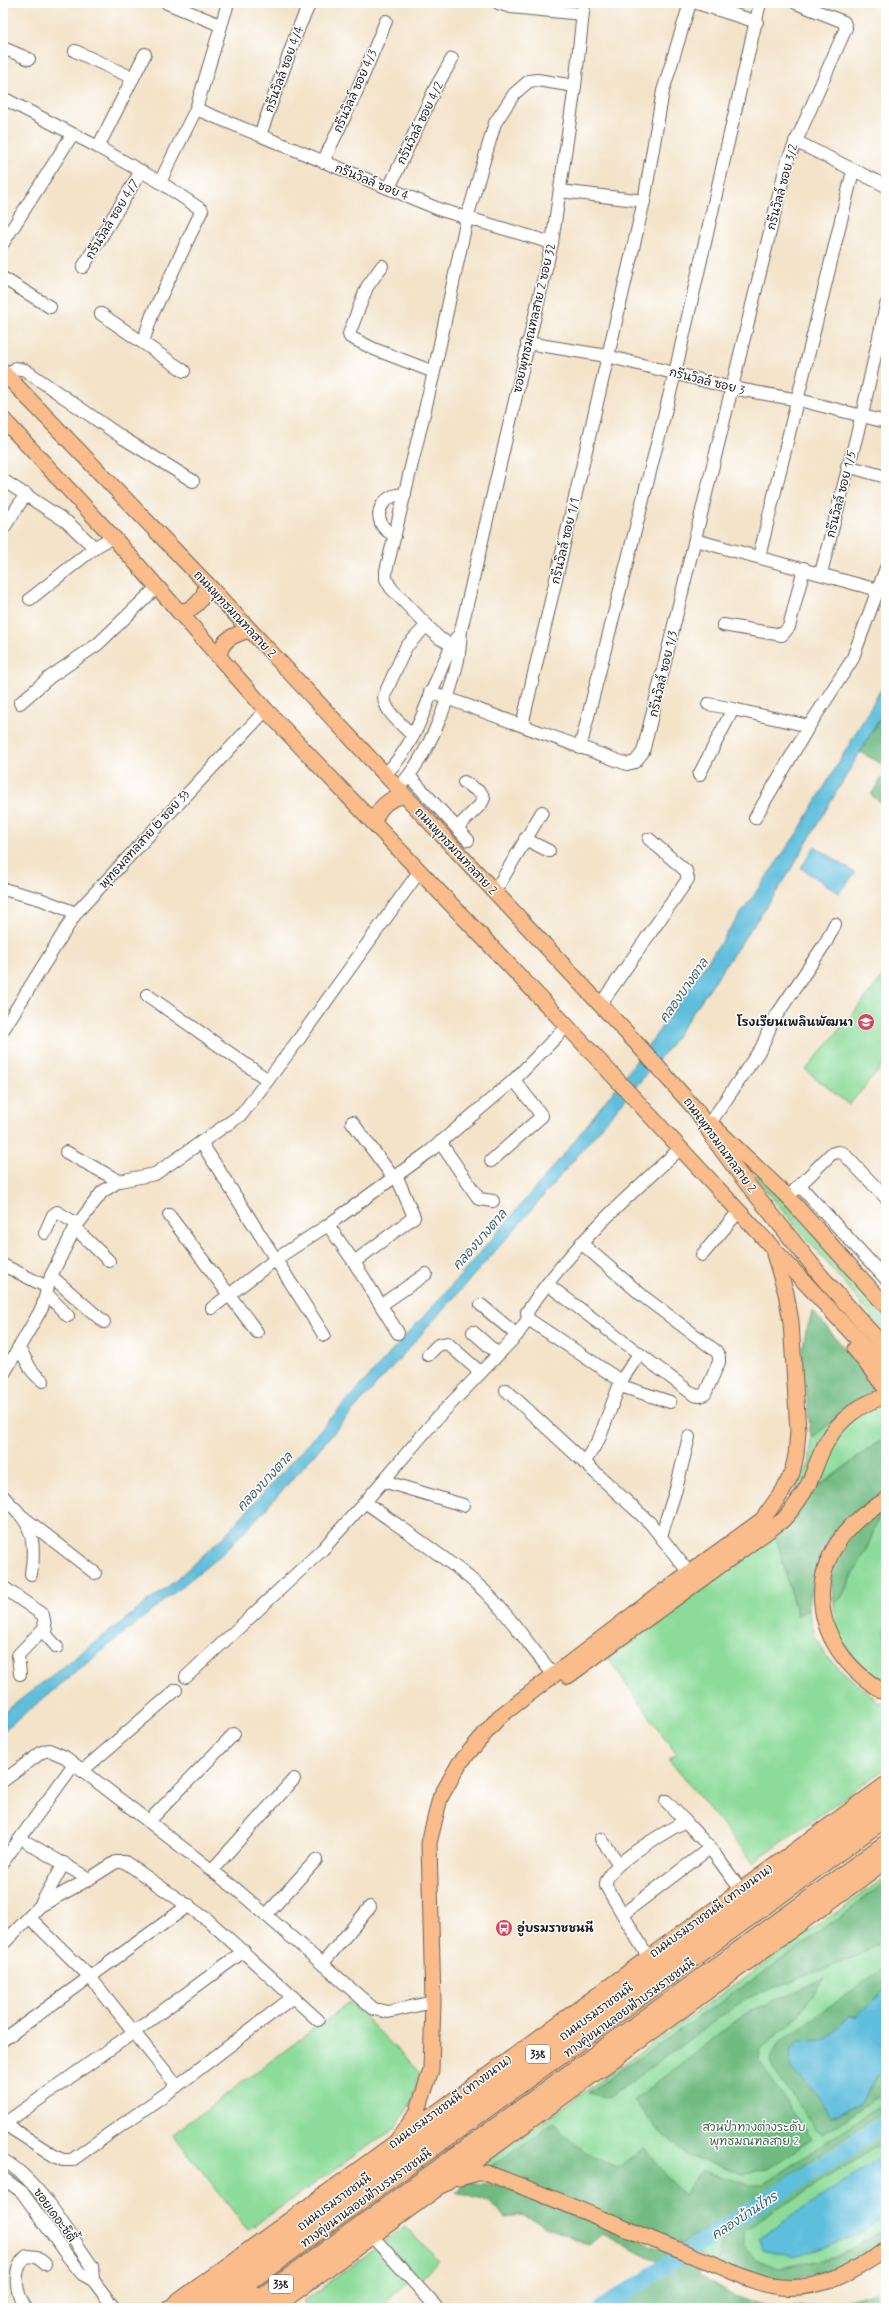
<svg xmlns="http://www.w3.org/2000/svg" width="889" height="2311" viewBox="0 0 889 2311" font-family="Mynerve,'Playpen Sans Thai',sans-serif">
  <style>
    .green { fill: #8cdb9a; stroke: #547c5b }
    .forest { fill: #71bb82; stroke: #466c4f }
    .water { fill: #5ebedc; stroke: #3d6d7c }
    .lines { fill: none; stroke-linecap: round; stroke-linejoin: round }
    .river { stroke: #5ebedc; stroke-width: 17 }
    .minor-casing { stroke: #676259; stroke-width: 14 }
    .major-casing { stroke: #676259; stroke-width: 17 }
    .highway-casing { stroke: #676259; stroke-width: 20 }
    .minor { stroke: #fff; stroke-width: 12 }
    .major { stroke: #f9bc8a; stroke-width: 15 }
    .highway { stroke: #f9bc8a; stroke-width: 18 }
    .labels { text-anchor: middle; stroke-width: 3; stroke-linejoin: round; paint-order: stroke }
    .shield { fill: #fff; stroke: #606060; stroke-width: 1 }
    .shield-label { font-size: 11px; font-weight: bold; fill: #1c1c1c }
    .street-label { font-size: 12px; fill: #1c1c1c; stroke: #fff }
    .poi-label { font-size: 12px; font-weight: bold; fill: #1c1c1c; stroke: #fff; text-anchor: end }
    .park-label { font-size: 12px; fill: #435f48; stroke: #fff }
    .water-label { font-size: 13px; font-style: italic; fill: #365d69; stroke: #fff }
  </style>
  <rect width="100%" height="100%" fill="#fff"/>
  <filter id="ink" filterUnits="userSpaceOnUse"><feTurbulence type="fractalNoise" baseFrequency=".025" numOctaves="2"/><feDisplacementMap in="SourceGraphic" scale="8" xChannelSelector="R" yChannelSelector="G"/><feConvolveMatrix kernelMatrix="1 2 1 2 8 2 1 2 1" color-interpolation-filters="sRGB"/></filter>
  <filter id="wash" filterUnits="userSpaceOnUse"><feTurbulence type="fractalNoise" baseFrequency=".012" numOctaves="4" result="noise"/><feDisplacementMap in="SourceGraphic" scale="16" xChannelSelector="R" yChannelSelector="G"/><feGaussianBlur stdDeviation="0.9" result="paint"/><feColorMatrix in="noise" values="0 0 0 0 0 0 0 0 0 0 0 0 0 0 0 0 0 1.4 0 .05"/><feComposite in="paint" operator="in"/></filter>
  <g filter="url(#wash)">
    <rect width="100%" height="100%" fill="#f3e3c9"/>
    <g class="green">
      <polygon points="886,973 886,1062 849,1105 806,1070"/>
      <polygon points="759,1174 886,1314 886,1333 755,1177"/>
      <polygon points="877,1387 886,1397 886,1436 782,1514 810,1462 811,1438"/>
      <polygon points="886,1511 886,1686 856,1662 835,1628 834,1603 841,1598 867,1548 878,1519"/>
      <polygon points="776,1536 797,1616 808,1609 815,1636 829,1660 880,1703 886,1703 886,1768 753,1862 669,1760 676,1754 608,1658"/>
      <polygon points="886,1877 886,2239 786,2282 738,2271 482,2165"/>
      <polygon points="350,2002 419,2072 411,2103 397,2126 248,2230 173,2134"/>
      <polygon points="405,2226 439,2261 419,2281 414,2275 386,2301 391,2308 308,2308 303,2302"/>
    </g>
    <g class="forest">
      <polygon points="886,708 886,766 860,752"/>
      <polygon points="886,771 886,806 871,795"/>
      <polygon points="813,1311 877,1387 811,1438 802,1351 806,1331"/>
      <path d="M886 1436V1511L878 1519 867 1548 841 1598 834 1603C828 1569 832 1562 853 1536L838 1526 820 1554 808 1609 797 1616 776 1536 778 1517Z"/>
      <polygon points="886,1882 886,1938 857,1956 745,1999 608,2098 588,2093 786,1957"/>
      <polygon points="886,1966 886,1991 857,2017 847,2017 827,2040 798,2041 791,2070 816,2092 831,2117 860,2103 877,2076 886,2072 886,2091 822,2134 817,2131 773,2069 771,2059 778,2044"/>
      <polygon points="824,1978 798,2017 760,2050 759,2061 812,2139 766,2170 744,2174 688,2155 656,2128 634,2100 745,2014"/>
      <path d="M886 2102V2110L761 2195 681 2244 489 2168 555 2122C576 2148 586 2154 617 2168L644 2148 683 2195 703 2171 750 2185H762Z"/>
      <polygon points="886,2130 886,2140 751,2226 744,2233 744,2247 755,2259 779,2268 837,2257 886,2229 886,2239 851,2264 786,2282 738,2271 718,2262 721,2241 738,2225"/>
      <polygon points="468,2182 504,2186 668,2252 661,2264 602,2234 589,2245 522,2215 506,2217 488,2202 456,2192"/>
      <polygon points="685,2259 700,2264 699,2275 735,2297 776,2308 614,2308"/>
      <polygon points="875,2292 881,2308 787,2308 836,2303"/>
    </g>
    <g class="water">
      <polygon points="886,681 886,708 784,881 666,1051 522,1221 263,1512 222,1554 3,1731 3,1713 175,1581 223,1537 463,1273 569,1148 656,1035 798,832"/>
      <polygon points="815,846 855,873 839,893 801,868"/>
      <polygon points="883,1991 886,1991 886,2072 877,2076 860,2103 831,2117 816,2092 791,2070 790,2052 798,2041 827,2040 847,2017 857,2017"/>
      <polygon points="886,2154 886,2214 855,2237 795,2257 763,2250 759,2238"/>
    </g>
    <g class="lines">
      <polyline class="river" points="603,2308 739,2217 823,2165 886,2122"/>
    </g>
  </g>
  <g filter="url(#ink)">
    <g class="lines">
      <g class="minor-casing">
        <g id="minor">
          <polyline points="167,3 220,25"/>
          <polyline points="498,3 511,7 582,14"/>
          <polyline points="697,3 757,22"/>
          <polyline points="3,48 29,59"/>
          <polyline points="75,51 133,78"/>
          <polyline points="3,98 98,147 160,182 202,210 152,315 143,342"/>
          <polyline points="196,109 441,210 552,243"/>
          <polyline points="260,135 299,27 310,3"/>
          <polyline points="795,141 886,186"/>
          <polyline points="98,147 145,54"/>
          <polyline points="323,162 355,95 386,21"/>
          <polyline points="160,182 196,109 228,3"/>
          <polyline points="389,188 435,89 452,59"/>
          <polyline points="560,191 644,201"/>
          <polyline points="3,243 72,135"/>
          <polyline points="382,266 367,287 349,334 350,337 374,349 434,372"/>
          <polyline points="83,267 141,171"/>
          <polyline points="3,278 50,307"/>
          <polyline points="101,314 184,371"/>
          <polyline points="527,343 607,356 732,388 799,400 886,422"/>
          <polyline points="7,377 16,368 25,370 123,438 193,481"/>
          <polyline points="847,466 886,477"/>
          <polyline points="3,480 67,522 95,548"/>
          <polyline points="3,529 26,494"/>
          <path d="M395 536C390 533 383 529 381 523 374 508 389 492 405 495"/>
          <polyline points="695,540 878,590"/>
          <polyline points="759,557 853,171"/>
          <polyline points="821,573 862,415 886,305"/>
          <polyline points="30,599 97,546 113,537"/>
          <polyline points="723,625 782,635 789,627 804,568"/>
          <polyline points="452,645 439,638 391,588 386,579 386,571 434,372 467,218 495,123 514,94 529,81 537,80 575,86"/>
          <polyline points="430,692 627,764 635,762 643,752 787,162 846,28 844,22 796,3"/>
          <polyline points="20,703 50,677 98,644 156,588"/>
          <polyline points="708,704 733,709"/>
          <polyline points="522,725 644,201 663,91 690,3"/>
          <path d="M413 736C403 725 384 712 384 696L406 647 427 625"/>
          <polyline points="580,748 675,373 760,3"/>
          <path d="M385 774C423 739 430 682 456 638"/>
          <polyline points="699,775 733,709 809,726"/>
          <polyline points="409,776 468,840"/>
          <path d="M398 788C428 757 447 706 457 664 460 653 460 641 461 630L552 243 575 86 584 3"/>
          <polyline points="755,818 809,726 852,660 886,568"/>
          <polyline points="457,828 481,804 484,798 481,793 464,782"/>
          <polyline points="525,839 549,851"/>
          <polyline points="3,889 40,899 76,913 266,710"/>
          <polyline points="494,893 542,812"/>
          <polyline points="147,995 268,1080"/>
          <polyline points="600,1005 688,879 686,871 649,839"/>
          <polyline points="3,1030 76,913"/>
          <polyline points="352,1122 393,1177"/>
          <polyline points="710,1123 762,1047 772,1022 826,942 835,924"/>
          <polyline points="201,1142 324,1335"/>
          <polyline points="440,1142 479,1199 493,1201"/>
          <polyline points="66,1152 119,1181"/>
          <polyline points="491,1161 542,1116 514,1080"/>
          <polyline points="800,1186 886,1279"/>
          <polyline points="788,1197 831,1154 838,1152 843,1153 886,1198"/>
          <polyline points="169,1215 257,1332"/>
          <polyline points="328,1225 354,1262 398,1333"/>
          <polyline points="75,1228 109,1261"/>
          <polyline points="45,1233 53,1215 57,1212 77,1224"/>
          <polyline points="702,1255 739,1211"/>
          <polyline points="354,1262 414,1217 396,1175"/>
          <polyline points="3,1265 47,1287"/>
          <polyline points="51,1276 104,1322"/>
          <polyline points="547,1284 694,1395 700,1396 705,1394 719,1362 719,1356 716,1351 644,1297 581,1243"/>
          <polyline points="46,1293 68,1316"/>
          <polyline points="381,1305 426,1274"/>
          <polyline points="481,1305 517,1335"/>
          <polyline points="212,1308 276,1259 328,1225 429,1152 514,1080 567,1026"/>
          <polyline points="473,1332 498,1354"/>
          <path d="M18 1348C30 1362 26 1369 43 1381"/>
          <polyline points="428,1355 438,1345 447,1343 480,1372"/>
          <polyline points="3,1375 42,1308 51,1276 75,1228 102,1192 119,1181 155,1174 242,1114 299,1039 419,872"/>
          <path d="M621 1381 528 1319 527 1312C569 1249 625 1198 681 1148"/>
          <polyline points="621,1386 670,1402"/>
          <polyline points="506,1390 650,1523 690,1574"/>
          <polyline points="584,1463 599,1439 621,1381 639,1354"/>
          <polyline points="383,1481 463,1505"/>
          <path d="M3 1496C9 1504 17 1509 22 1517 35 1532 34 1556 31 1574"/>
          <path d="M365 1502C401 1528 438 1552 472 1580 504 1606 527 1644 554 1675"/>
          <polyline points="23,1517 95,1573"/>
          <polyline points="661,1536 676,1489 689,1437"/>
          <polyline points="3,1587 43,1615 47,1636 57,1647"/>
          <polyline points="20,1674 18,1655 44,1628"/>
          <polyline points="186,1677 322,1550 365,1502 437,1418 517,1335 528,1319"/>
          <polyline points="82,1771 176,1690"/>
          <polyline points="3,1781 42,1752 49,1750 65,1757 236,1889 374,2009 388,2012 433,2002"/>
          <polyline points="666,1801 685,1821"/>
          <polyline points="149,1821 234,1734"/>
          <polyline points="601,1839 619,1864"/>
          <polyline points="28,1843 89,1879"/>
          <polyline points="3,1862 74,1764"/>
          <polyline points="212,1870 294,1779"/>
          <polyline points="40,1906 64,1863"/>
          <polyline points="267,1914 316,1860"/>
          <polyline points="623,1914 710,1848"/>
          <polyline points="29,1917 90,1977 177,2086"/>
          <polyline points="3,1944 40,1906 89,1879 116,1862 125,1862 208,1920 318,2020"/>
          <path d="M648 1957 606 1886C603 1866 668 1831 685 1821L710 1848 741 1890"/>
          <polyline points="323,1963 370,1907"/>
          <polyline points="3,2040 189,1905"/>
          <polyline points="3,2123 56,2157 63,2160 72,2160 177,2086 293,1997"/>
          <polyline points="4,2124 134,2032 244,1951"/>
          <path d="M3 2160C39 2180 68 2233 92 2266L93 2280"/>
          <polyline points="3,2178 22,2192 66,2254 82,2274 93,2280 114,2308"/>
          <polyline points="372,2236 437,2308"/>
          <path d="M26 2308C16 2294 11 2269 27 2256L37 2257 45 2264"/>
        </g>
      </g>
      <g class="major-casing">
        <g id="major">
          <polyline points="3,372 207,584 639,1046 697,1111 715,1141 741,1176 821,1276 886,1349"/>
          <polyline points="3,419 113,537 266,710 567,1026 886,1370"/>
          <path d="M178 611C195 611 203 600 207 584"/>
          <path d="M219 657C221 639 235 634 250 630"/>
          <path d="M374 823C378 808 388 798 404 796"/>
          <polyline points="711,1124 788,1197 886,1306"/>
          <polyline points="855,1349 886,1389"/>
          <path d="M886 1500C799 1547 801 1645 886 1693"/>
          <path d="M568 1676 783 1520C793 1509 801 1498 808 1485 815 1470 819 1454 828 1440 839 1420 863 1401 886 1397"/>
          <polyline points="396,2142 417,2113 431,2070 433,2002 429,1843 440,1798 459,1764 499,1717 661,1593 762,1520 783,1491 792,1473 796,1455 798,1431 791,1322 786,1293 774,1254"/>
          <path d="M459 2178 478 2173H487C560 2200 631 2232 704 2260 730 2269 752 2284 780 2287 820 2291 855 2272 886 2249"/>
          <polyline points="169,2308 886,1784"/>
          <polyline points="215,2308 886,1819"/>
          <polyline points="235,2308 254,2294"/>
          <polyline points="274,2308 886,1861"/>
        </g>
      </g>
      <g class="highway-casing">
        <g id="highway">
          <polyline points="190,2308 886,1801"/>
          <polyline points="247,2308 886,1844"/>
        </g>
      </g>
      <use href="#minor" class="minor"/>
      <use href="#major" class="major"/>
      <use href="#highway" class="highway"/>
    </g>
  </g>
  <defs>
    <g id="school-disc" transform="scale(0.9)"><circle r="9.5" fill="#d1495b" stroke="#fff"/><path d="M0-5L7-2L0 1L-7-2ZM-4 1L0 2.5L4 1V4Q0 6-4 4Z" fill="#fff"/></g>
    <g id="bus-disc" transform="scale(0.9)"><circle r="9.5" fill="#d1495b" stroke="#fff"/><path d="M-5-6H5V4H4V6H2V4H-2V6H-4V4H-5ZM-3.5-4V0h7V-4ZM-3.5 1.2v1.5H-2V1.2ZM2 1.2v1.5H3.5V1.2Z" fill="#fff"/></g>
  </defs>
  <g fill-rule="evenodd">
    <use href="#school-disc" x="866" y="1022"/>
    <use href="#bus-disc" x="504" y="1928"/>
  </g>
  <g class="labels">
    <g class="shield">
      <rect x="526" y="2045" width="24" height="18" rx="3"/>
      <rect x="269" y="2275" width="24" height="18" rx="3"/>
    </g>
    <g class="shield-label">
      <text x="538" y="2058">338</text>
      <text x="281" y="2288">338</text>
    </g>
    <g class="street-label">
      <text transform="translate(284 69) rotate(-70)" y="4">กรีนวิลล์ ซอย 4/4</text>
      <text transform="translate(355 91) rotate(-66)" y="4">กรีนวิลล์ ซอย 4/3</text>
      <text transform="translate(420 123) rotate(-64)" y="4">กรีนวิลล์ ซอย 4/2</text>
      <text transform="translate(372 182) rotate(22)" y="4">กรีนวิลล์ ซอย 4</text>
      <text transform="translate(782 187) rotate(-75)" y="4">กรีนวิลล์ ซอย 3/2</text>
      <text transform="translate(112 219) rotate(-59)" y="4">กรีนวิลล์ ซอย 4/7</text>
      <text transform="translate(534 318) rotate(-77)" y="4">ซอยพุทธมณฑลสาย 2 ซอย 32</text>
      <text transform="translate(707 381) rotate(14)" y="4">กรีนวิลล์ ซอย 3</text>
      <text transform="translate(841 494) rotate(-76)" y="4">กรีนวิลล์ ซอย 1/5</text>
      <text transform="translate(565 541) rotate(-77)" y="4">กรีนวิลล์ ซอย 1/1</text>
      <text transform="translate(235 614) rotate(47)" y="4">ถนนพุทธมณฑลสาย 2</text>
      <text transform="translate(663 674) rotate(-77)" y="4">กรีนวิลล์ ซอย 1/3</text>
      <text transform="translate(144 839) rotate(-48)" y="4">พุทธมลฑลสาย ๒ ซอย 33</text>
      <text transform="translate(456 851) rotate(47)" y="4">ถนนพุทธมณฑลสาย 2</text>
      <text transform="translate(720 1145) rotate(54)" y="4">ถนนพุทธมณฑลสาย 2</text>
      <text transform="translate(711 1911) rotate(-36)" y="4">ถนนบรมราชชนนี (ทางขนาน)</text>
      <text transform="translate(629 2008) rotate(-36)" y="4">ทางคู่ขนานลอยฟ้าบรมราชชนนี</text>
      <text transform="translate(596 2012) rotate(-36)" y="4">ถนนบรมราชชนนี</text>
      <text transform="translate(450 2102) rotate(-36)" y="4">ถนนบรมราชชนนี (ทางขนาน)</text>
      <text transform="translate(366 2198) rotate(-36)" y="4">ทางคู่ขนานลอยฟ้าบรมราชชนนี</text>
      <text transform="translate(334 2202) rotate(-36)" y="4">ถนนบรมราชชนนี</text>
      <text transform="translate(55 2215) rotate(54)" y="4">ซอยเดอะซิตี้</text>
    </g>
    <g class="poi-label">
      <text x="853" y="1026">โรงเรียนเพลินพัฒนา</text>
      <text x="517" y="1932" text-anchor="start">อู่บรมราชชนนี</text>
    </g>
    <g class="park-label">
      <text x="754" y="2131">สวนป่าทางต่างระดับ<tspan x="754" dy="14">พุทธมณฑลสาย 2</tspan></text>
    </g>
    <g class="water-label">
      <text transform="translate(683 990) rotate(-55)" y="5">คลองบางตาล</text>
      <text transform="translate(479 1239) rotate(-49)" y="5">คลองบางตาล</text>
      <text transform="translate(264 1481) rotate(-47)" y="5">คลองบางตาล</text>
      <text transform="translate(744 2215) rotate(-33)" y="5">คลองบ้านไทร</text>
    </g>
  </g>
  <rect width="889" height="2311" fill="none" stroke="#fff" stroke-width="16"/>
</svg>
